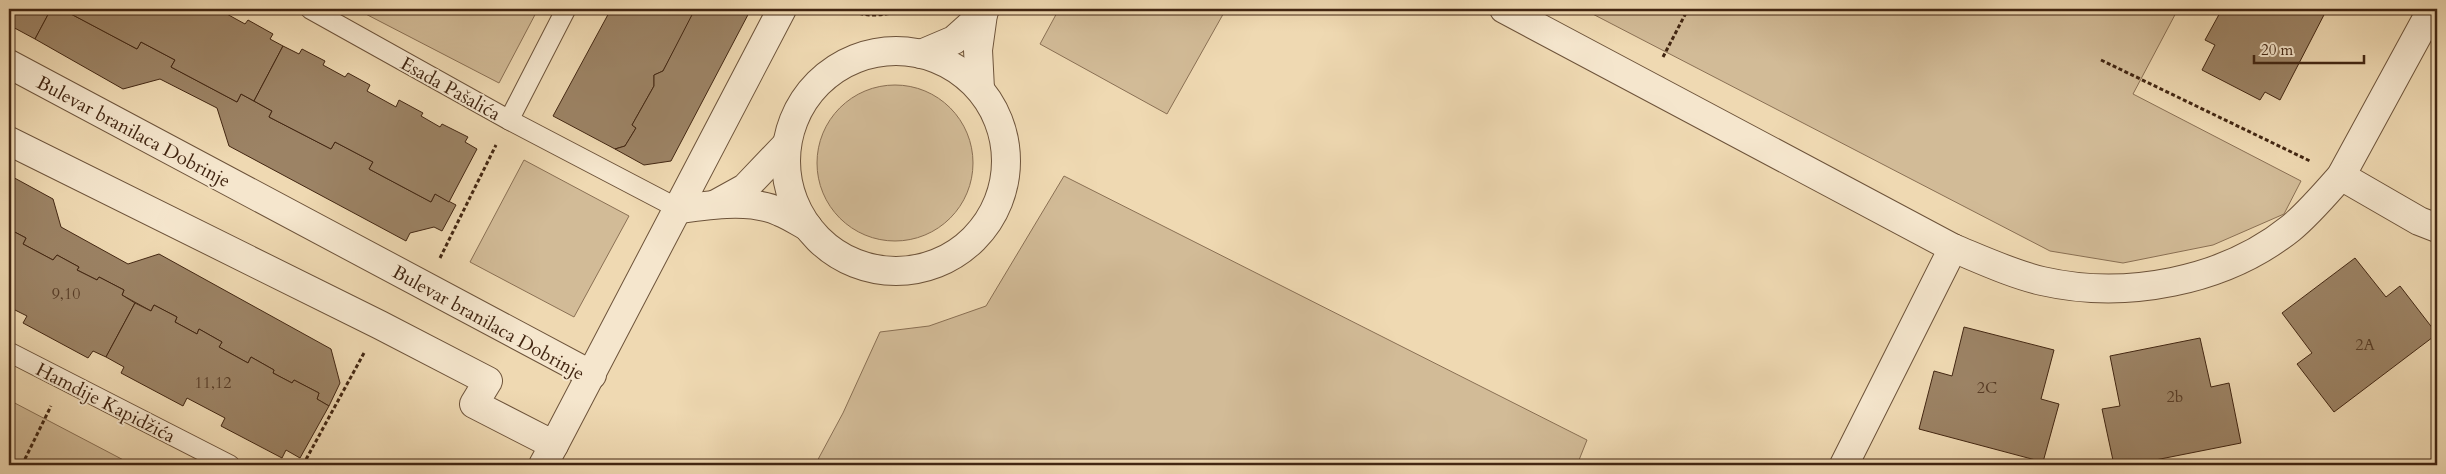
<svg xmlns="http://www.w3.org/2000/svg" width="2446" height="474" viewBox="0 0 2446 474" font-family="Cardo,serif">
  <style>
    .green { fill: #d2bb97; stroke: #8a7054 }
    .building { fill: #9c8365; stroke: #422612 }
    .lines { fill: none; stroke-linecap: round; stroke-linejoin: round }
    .lane-casing { stroke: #6d533a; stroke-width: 21 }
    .street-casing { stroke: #6d533a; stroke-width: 30 }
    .path { stroke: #422612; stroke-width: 3; stroke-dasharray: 4 2.5; stroke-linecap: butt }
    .lane { stroke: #f5e6cd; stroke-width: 19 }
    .street { stroke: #f5e6cd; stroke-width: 28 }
    .labels { text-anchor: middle; stroke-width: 4; stroke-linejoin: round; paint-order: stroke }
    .number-label { font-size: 16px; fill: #583d27 }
    .street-label { font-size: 19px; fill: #422612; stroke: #f5e6cd }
  </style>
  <rect width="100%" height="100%" fill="#efd9b2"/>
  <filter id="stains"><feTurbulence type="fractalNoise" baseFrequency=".004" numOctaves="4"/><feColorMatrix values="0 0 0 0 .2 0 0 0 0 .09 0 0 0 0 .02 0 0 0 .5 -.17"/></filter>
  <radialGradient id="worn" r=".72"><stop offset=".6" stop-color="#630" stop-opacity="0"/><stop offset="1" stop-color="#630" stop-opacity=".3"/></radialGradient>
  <g class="green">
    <polygon points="356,9 538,9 499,83"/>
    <polygon points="1059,9 1226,9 1167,114 1040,44"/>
    <polygon points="1583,9 2178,9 2133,94 2301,181 2284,214 2213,245 2123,263 2050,251"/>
    <circle cx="895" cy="163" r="78"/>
    <polygon points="524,160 629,216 574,317 470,262"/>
    <polygon points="1064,176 1587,440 1577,465 815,465 843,413 880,332 929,326 986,306"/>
    <polygon points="9,400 133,465 9,465"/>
  </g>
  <g class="building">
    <polygon points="9,9 51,9 35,39 9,25"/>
    <polygon points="51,9 74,9 71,14 137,49 141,42 175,60 171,67 237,102 241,94 272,111 269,117 331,149 335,142 373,162 369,169 431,202 435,194 456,205 442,231 434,227 410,233 406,241 229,146 217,108 160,79 123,89 35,39"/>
    <polygon points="74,9 224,9 227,10 225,13 245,24 248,20 273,34 270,39 283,46 254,101 241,94 237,102 171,67 175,60 141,42 137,49 71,14"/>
    <polygon points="611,9 695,9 695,11 663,71 654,75 654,86 632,125 636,128 625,146 615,149 553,116"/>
    <polygon points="695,9 751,9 671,161 644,165 615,149 625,146 636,128 632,125 654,86 654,75 663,71"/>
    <polygon points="2222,9 2327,9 2280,100 2265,92 2260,100 2202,70 2215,45 2205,40"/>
    <polygon points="283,46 299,54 302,49 325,61 323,65 345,77 348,73 370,85 367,91 396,107 399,100 423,113 421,116 440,127 442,124 468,137 465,142 477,149 449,202 435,194 431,202 369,169 373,162 335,142 331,149 269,117 272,111 254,101"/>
    <polygon points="9,175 53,199 61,227 128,264 159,254 331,349 340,383 329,406 317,399 319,393 294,380 292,383 273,373 274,370 251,357 248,363 219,347 222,342 199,329 197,334 175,322 177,317 154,305 151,311 122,295 124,290 99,277 97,280 77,270 79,267 57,255 53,260 23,244 26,238 9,229"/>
    <polygon points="9,229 26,238 23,244 53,260 57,255 79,267 77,270 97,280 99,277 124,290 122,295 135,303 106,357 93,351 88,358 23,323 27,316 9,307"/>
    <polygon points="2355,258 2386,297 2400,286 2437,334 2334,412 2297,364 2312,353 2282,313"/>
    <polygon points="135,303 151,311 154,305 177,317 175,322 197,334 199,329 222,342 219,347 248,363 251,357 274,370 273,373 292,383 294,380 319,393 317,399 329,406 300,458 286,450 282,458 221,426 225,418 187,398 183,406 121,373 124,367 106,357"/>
    <polygon points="1964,327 2054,350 2041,399 2059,404 2043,462 1919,429 1934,371 1952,376"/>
    <polygon points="2200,338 2211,387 2229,383 2241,443 2130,465 2114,465 2102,409 2120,406 2110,356"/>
  </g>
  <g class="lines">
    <g class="lane-casing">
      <g id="lane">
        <polyline points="310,9 509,120 566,9"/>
        <polyline points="509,120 679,209"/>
        <polyline points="9,352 230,465"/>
      </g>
    </g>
    <g class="street-casing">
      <g id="street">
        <path d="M1504 9 1953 248C1982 260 2012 274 2042 281 2125 300 2224 282 2291 228 2309 213 2325 194 2341 176L2432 9"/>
        <circle cx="896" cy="161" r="110"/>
        <polyline points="921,54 954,40 983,14"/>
        <polyline points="9,64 592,375"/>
        <polyline points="980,89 978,50 983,14 985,9"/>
        <polyline points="9,141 380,325 488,381 474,404 554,445 782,9"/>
        <polyline points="2341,176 2419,221 2437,228"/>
        <polyline points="716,204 745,188 787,144"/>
        <path d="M679 209C711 205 750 198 780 212 790 216 799 222 808 227"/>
        <polyline points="543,465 554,445"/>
        <polyline points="1844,465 1953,248"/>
      </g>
    </g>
    <g class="path">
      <path d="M847 9C865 18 886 16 905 9"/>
      <polyline points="1663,57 1688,9"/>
      <polyline points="2101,60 2310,161"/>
      <polyline points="440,258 496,145"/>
      <polyline points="22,465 51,406"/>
      <polyline points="303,465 364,353"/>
    </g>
    <use href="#lane" class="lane"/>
    <use href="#street" class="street"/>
  </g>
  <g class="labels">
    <g class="number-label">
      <text x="66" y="299">9,10</text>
      <text x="2365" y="350">2A</text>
      <text x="213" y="388">11,12</text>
      <text x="1987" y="393">2C</text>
      <text x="2175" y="402">2b</text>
    </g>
    <g class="street-label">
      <text transform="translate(451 88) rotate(29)" y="7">Esada Pašalića</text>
      <text transform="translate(134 131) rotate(28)" y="7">Bulevar branilaca Dobrinje</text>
      <text transform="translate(489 322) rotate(29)" y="7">Bulevar branilaca Dobrinje</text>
      <text transform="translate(106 402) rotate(27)" y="7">Hamdije Kapidžića</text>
    </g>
  </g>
  <rect width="2446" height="474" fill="none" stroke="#efd9b2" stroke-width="30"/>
  <rect x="10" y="10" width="2426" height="454" fill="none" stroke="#422612" stroke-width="2.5"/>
  <rect x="15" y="15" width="2416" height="444" fill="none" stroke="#422612"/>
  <path d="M2254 55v8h110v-8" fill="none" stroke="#422612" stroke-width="2.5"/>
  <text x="2261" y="55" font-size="15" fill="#422612" stroke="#f5e6cd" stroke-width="4" paint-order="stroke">20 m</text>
  <rect width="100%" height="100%" filter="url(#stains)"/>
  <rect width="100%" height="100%" fill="url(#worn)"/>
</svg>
